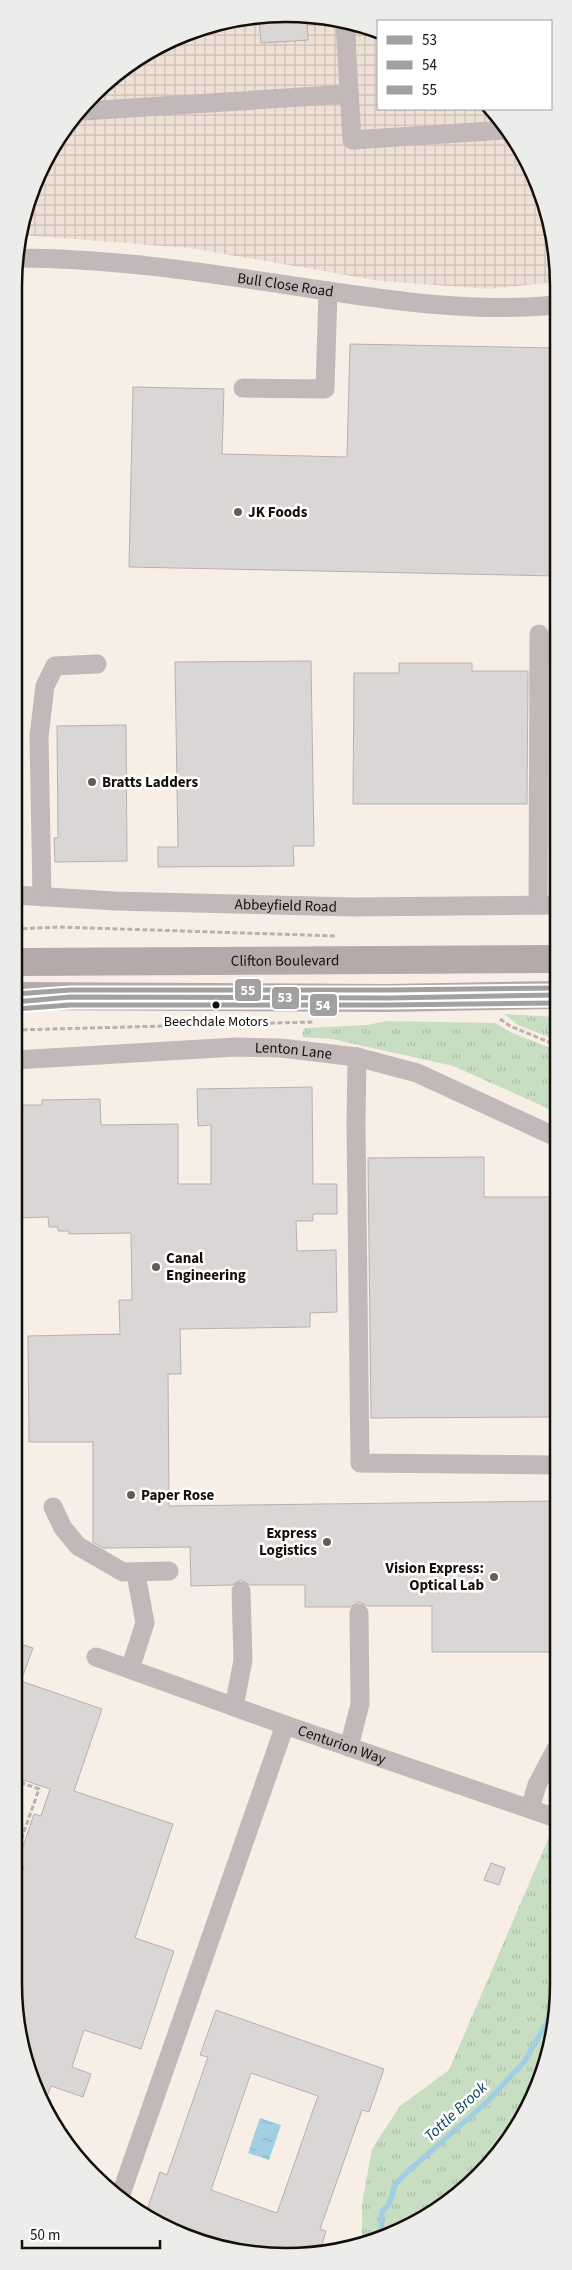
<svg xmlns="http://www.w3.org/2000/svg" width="572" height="2270" viewBox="0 0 572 2270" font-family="'Source Sans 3',sans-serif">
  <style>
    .industrial { fill: url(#industrial-grid) }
    .grass { fill: url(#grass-tufts) }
    .water { fill: url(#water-ripples) }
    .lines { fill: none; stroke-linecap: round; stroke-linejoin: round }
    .stream { stroke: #a2cee3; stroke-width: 5.5 }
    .building { fill: #dbd6d6; stroke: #b6b1b0; fill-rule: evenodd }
    .path { stroke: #b9b1af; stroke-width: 3; stroke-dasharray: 5 2.5; stroke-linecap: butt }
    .minor { stroke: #c2b8b9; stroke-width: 19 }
    .highway { stroke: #b6a9aa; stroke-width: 28 }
    .bus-1-casing { stroke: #fff; stroke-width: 9 }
    .bus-2-casing { stroke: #fff; stroke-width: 9 }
    .bus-3-casing { stroke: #fff; stroke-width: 9 }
    .bus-1 { stroke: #a2a0a0; stroke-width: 5 }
    .bus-2 { stroke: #a2a0a0; stroke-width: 5 }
    .bus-3 { stroke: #a2a0a0; stroke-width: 5 }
    .poi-dot { fill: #635d57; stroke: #fff; stroke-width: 2 }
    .bus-dot { fill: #140f0a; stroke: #fff; stroke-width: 2 }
    .labels { text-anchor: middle; stroke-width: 5; stroke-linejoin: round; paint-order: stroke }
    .bus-label { font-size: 14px; fill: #140f0a; stroke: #fff }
    .street-label { font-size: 15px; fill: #140f0a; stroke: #fff }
    .poi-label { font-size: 15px; font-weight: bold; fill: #140f0a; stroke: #fff; text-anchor: start }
    .water-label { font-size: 16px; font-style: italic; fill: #074259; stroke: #fff }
    .rim { fill: none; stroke: #140f0a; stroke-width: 2.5 }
    .line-badge { stroke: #fff; stroke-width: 2 }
    .badge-label { font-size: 14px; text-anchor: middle; font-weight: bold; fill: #fff }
  </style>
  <defs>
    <pattern id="industrial-grid" width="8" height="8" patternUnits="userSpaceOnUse" patternTransform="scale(1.25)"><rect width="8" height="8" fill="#efe0d5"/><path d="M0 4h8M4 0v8" fill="none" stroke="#ccbfb6"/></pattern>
    <pattern id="grass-tufts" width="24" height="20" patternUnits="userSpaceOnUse" patternTransform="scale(1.25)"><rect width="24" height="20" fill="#c8dec3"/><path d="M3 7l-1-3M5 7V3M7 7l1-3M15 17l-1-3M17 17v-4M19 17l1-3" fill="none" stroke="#abbda6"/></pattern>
    <pattern id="water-ripples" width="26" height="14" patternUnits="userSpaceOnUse" patternTransform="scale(1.25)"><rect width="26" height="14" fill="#a2cee3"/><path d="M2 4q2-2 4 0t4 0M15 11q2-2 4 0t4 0" fill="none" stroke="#8bb0c1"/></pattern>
  </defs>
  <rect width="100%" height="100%" fill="#f7efe6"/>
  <polygon class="industrial" points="322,16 378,33 378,109 489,109 530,166 556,251 556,282 490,289 380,281 190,248 21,235 50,150 120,70 216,23"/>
  <g class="grass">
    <polygon points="504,1014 556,1017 556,1040 518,1025"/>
    <polygon points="387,1021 495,1023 512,1033 556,1050 556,1112 453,1066 332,1039 302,1037 304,1028 367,1025"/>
    <polygon points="549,1837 556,1839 556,2020 522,2120 452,2200 362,2244 362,2204 372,2149 400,2106 449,2070"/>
  </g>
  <polygon class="water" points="260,2118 281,2125 269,2160 248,2153"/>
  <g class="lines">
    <polyline class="stream" points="381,2235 382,2211 389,2205 395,2185 404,2175 487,2102 525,2061 556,2006"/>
  </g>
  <g class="building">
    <polygon points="307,17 308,40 261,43 259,20"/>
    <polygon points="350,344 556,348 556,576 129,567 133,387 224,389 222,454 347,457"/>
    <polygon points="311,661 314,846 293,846 294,866 158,867 158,847 178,847 175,662"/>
    <polygon points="399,663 472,663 472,671 528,671 527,804 353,804 354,673 399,673"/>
    <polygon points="126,725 127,861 55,862 54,838 58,838 57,726"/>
    <polygon points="312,1087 313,1184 337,1184 337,1214 313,1214 313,1221 296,1221 297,1251 336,1250 337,1312 310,1313 310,1327 180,1329 181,1374 168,1374 169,1506 556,1501 556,1652 432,1652 432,1606 368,1606 359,1602 350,1607 305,1607 305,1585 250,1585 241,1580 232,1585 191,1586 190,1547 103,1548 93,1542 93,1442 29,1442 28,1336 120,1334 119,1300 132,1300 131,1233 69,1234 69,1231 58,1231 58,1227 49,1227 48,1217 15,1218 15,1105 42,1105 42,1100 100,1099 101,1125 178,1124 178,1184 211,1184 211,1125 198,1126 197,1089"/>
    <polygon points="484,1157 484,1197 556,1197 556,1417 371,1418 368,1158"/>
    <polygon points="14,1642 33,1648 21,1681 102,1709 74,1791 173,1824 135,1938 174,1951 141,2049 84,2030 72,2067 91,2074 83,2097 51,2086 44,2104 34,2088 14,1984 14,1896 24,1866 17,1864 34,1814 41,1816 50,1789 14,1777"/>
    <polygon points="491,1863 505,1868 499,1885 484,1880"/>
    <path d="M216 2010 384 2069 369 2112 362 2110 320 2229 326 2231 320 2251 268 2256 220 2243 154 2220 146 2213 160 2172 167 2175 208 2057 200 2055ZM251 2073 318 2096 277 2213 211 2190Z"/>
  </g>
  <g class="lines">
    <g class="path">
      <polyline points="15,929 60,927 335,936"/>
      <polyline points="500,1019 510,1026 556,1045"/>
      <polyline points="15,1030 313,1022"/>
      <polyline points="14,1860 39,1789 14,1780"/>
    </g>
    <g class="minor">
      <polyline points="345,23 352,140 505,130"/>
      <polyline points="84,111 349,94"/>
      <path id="s1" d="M16 258C116 258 215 274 314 289 394 301 475 313 556 305"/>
      <polyline points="243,388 325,389 328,291"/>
      <path id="s2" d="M15 895 115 901 352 907 556 905"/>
      <polyline points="42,897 39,736 45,686 55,666 97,664"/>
      <polyline points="538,905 539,634"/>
      <polyline points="357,1057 356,1124 360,1463 556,1465"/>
      <path id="s3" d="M15 1060 236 1047 281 1048 357 1057 417 1073 556 1137"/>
      <polyline points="53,1507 63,1528 78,1546 123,1572 169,1571"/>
      <path id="s4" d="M96 1657 285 1725 556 1818"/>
      <polyline points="130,1669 145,1623 136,1574"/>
      <polyline points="234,1707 243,1660 241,1591"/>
      <polyline points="349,1747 360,1704 359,1613"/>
      <polyline points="530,1809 537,1785 556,1749"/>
      <polyline points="121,2194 285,1725"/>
    </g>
    <g class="highway">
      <path id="s5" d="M15 962 556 959"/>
      <polyline points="15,996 389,998 556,995"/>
    </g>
    <g class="bus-1-casing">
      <polyline id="bus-1" points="15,1002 70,997 389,998 556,995"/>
    </g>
    <g class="bus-2-casing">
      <polyline id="bus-2" points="16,1009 70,1005 389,1005 556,1003"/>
    </g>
    <g class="bus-3-casing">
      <polyline id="bus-3" points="15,994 70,990 389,990 556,988"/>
    </g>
    <use href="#bus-1" class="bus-1"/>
    <use href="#bus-2" class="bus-2"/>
    <use href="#bus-3" class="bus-3"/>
  </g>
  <g class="poi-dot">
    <circle cx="238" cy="512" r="5"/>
    <circle cx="92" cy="782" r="5"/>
    <circle cx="156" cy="1267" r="5"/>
    <circle cx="131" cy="1495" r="5"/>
    <circle cx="327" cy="1542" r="5"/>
    <circle cx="494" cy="1577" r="5"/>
  </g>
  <circle class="bus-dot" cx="216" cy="1005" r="4.5"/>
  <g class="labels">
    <g class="bus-label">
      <text x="216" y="1026">Beechdale Motors</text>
    </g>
    <g class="street-label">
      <text dy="5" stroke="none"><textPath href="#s1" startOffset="271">Bull Close Road</textPath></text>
      <text dy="5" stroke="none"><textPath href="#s2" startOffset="271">Abbeyfield Road</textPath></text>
      <text dy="5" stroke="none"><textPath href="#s5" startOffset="270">Clifton Boulevard</textPath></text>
      <text dy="5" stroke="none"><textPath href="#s3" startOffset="279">Lenton Lane</textPath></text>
      <text dy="5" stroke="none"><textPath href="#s4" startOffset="261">Centurion Way</textPath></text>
    </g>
    <g class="poi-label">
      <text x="248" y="517">JK Foods</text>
      <text x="102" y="787">Bratts Ladders</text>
      <text x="166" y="1263">Canal<tspan x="166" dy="17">Engineering</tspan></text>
      <text x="141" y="1500">Paper Rose</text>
      <text x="317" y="1538" text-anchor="end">Express<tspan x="317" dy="17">Logistics</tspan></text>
      <text x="484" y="1573" text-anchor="end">Vision Express:<tspan x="484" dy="17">Optical Lab</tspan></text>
    </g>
    <g class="water-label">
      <text transform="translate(455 2111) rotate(-43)" y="6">Tottle Brook</text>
    </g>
  </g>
  <path d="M0 0H572V2270H0ZM286 22H286A264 264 0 0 1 550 286V1984A264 264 0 0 1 286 2248H286A264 264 0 0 1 22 1984V286A264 264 0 0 1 286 22Z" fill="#ececeb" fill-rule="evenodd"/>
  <path class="rim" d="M286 22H286A264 264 0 0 1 550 286V1984A264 264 0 0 1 286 2248H286A264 264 0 0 1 22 1984V286A264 264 0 0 1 286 22Z"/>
  <g class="line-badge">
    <rect x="234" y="978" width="28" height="24" rx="5" fill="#a2a0a0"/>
    <rect x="271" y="986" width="29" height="24" rx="5" fill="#a2a0a0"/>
    <rect x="309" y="993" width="29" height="24" rx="5" fill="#a2a0a0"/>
  </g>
  <g class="badge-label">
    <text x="248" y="995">55</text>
    <text x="285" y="1002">53</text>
    <text x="323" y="1010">54</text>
  </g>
  <rect x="377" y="20" width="175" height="90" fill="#ffffff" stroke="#a19f9d"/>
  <rect x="387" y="36" width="25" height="8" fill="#a2a0a0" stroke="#a19f9d"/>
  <text x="422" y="45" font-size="15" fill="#140f0a">53</text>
  <rect x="387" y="61" width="25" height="8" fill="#a2a0a0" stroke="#a19f9d"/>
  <text x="422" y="70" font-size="15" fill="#140f0a">54</text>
  <rect x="387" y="86" width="25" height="8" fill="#a2a0a0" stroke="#a19f9d"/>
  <text x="422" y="95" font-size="15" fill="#140f0a">55</text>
  <path d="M22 2240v8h138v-8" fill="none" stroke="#140f0a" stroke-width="2.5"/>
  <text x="30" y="2240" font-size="15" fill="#140f0a" stroke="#ffffff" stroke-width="4" paint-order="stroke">50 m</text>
</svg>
